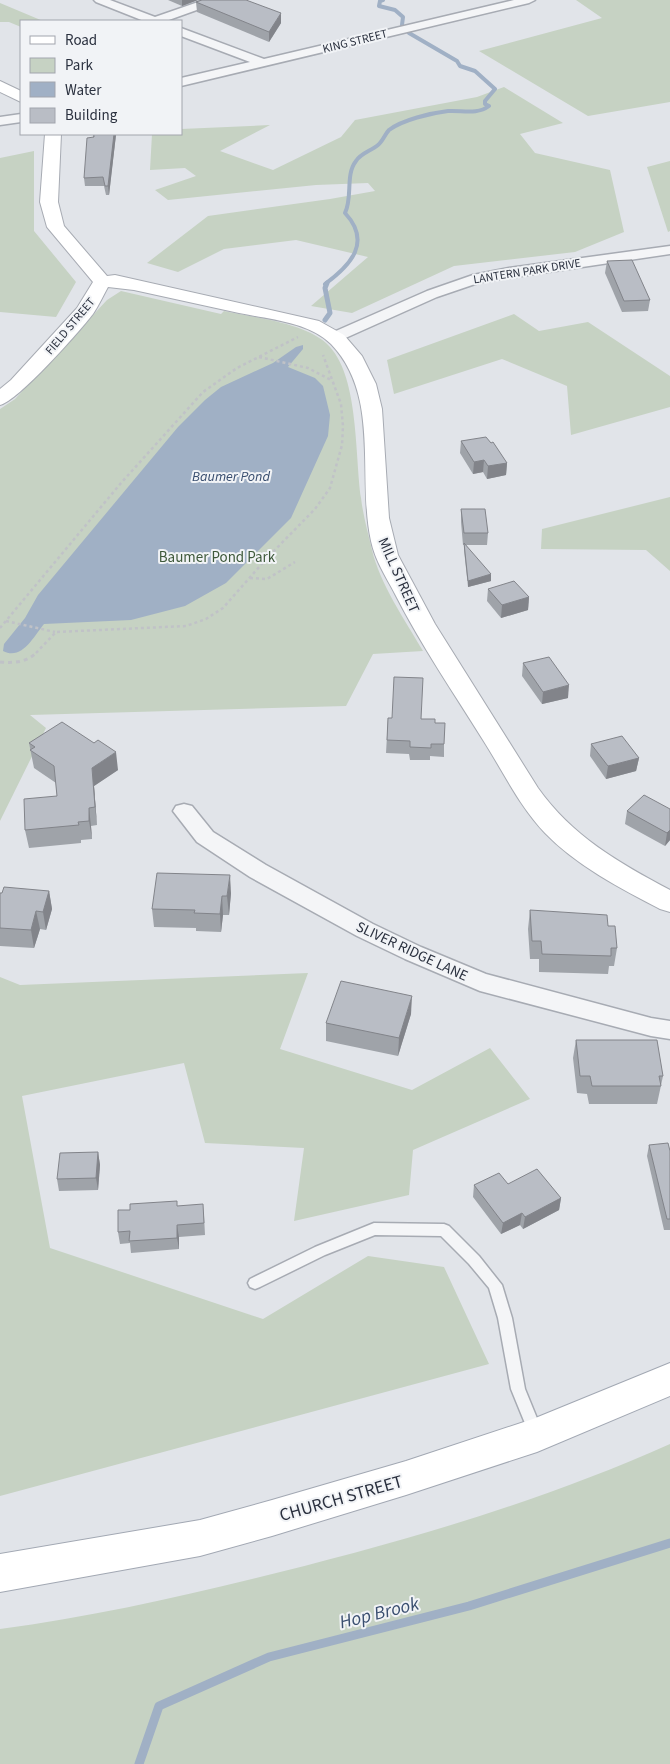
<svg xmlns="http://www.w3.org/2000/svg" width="670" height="1764" viewBox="0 0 670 1764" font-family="'Source Sans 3',sans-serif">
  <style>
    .green { fill: #c6d2c3 }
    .water { fill: #a0b0c5 }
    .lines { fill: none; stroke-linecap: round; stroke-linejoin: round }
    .stream-far2 { stroke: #a0b0c5; stroke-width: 4 }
    .stream-far1 { stroke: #a0b0c5; stroke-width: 5 }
    .stream { stroke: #a0b0c5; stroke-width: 9 }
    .lane-casing { stroke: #a7abb3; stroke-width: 3 }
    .street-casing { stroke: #a7abb3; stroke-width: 3 }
    .secondary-casing { stroke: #a7abb3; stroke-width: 2 }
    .primary-casing { stroke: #a2a8b3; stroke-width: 2 }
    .path-far1 { stroke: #c0c2c7; stroke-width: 2.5; stroke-dasharray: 3 3; stroke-linecap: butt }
    .path { stroke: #c0c2c7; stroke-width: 3; stroke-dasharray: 4 4; stroke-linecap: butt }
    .lane { fill: #f4f5f7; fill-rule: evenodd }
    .street { fill: #f4f5f7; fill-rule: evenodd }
    .secondary { fill: #fff; fill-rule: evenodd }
    .primary { fill: #fff; fill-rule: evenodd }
    .wall { fill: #9fa3a9 }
    .shaded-wall { fill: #82848a }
    .building { fill: #b9bdc5; stroke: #82848a }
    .labels { text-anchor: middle; stroke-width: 4; stroke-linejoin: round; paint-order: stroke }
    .far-street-label { font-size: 12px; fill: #2b313f; stroke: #f1f3f6 }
    .far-water-label { font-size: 14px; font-style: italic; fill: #394e6f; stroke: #f1f3f6 }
    .park-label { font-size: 15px; fill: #3e593a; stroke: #f1f3f6 }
    .street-label { font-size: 15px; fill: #2b313f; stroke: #f1f3f6 }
    .near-street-label { font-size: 18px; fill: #2b313f; stroke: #f1f3f6 }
    .near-water-label { font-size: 19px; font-style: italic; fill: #394e6f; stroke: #f1f3f6 }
  </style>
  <rect width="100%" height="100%" fill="#e1e4e9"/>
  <g class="green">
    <polygon points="576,0 670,0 670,102 588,116 479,51 602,18"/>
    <polygon points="0,3 43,21 21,21 21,27 9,22 0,22"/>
    <polygon points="504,87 563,123 520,134 535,153 610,170 624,232 575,252 454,266 352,313 311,306 368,257 296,240 224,249 178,272 147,263 208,216 330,199 375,191 368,183 316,185 168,200 155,190 196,176 185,168 150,170 152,134 181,134 181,129 270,125 220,151 273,170 341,137 355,120 477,97"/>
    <polygon points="34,151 34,231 76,282 56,317 0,312 0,158"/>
    <polygon points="670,161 670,231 668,232 647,167"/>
    <path d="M121 291 221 314 224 311C255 318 309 323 330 347 359 379 355 457 361 498 363 515 368 533 372 550 380 584 405 620 423 651L373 654 346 706 30 715 46 728 0 821V409L15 399 107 300Z"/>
    <polygon points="514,314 539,331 588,322 670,376 670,407 571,435 567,386 502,359 394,394 387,360"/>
    <polygon points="670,497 670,571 646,550 541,549 542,529"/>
    <polygon points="308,973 280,1049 412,1090 490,1048 530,1099 413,1150 409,1195 294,1221 304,1148 205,1143 184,1063 22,1096 50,1248 263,1319 368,1256 444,1267 489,1364 0,1496 0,977 20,985"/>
    <path d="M670 1444V1764H0V1629C85 1618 169 1599 252 1579 395 1544 536 1504 670 1444Z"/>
  </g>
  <path class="water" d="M303 345V349L288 367 315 378 323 386 330 415 328 436 291 518 226 583 185 606 131 620 44 624C34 636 22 661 3 651L4 644 25 618 38 595 178 427 205 400 221 387 273 363 296 347Z"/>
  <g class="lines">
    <g class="stream-far2">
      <polyline points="383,0 380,1 379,6 395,10 403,17 402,25"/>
      <path d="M325 284C351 265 372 242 345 213 353 197 345 175 356 161 361 153 371 151 378 145 383 141 385 134 389 130 402 120 431 113 448 111 462 110 477 115 489 106L485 104V101L495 89 475 71 460 66 457 61 409 33"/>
    </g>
    <polyline class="stream-far1" points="325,320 330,313 325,288 327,283"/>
    <polyline class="stream" points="139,1764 159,1706 269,1657 469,1606 670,1543"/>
    <g class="lane-casing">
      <polygon id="lane" points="374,1223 444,1224 449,1226 479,1256 502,1285 512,1318 525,1389 543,1433 541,1438 536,1440 531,1438 511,1389 498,1318 489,1288 469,1264 441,1236 375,1235 325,1255 260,1287 255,1289 250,1287 248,1283 250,1279 315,1247"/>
    </g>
    <g class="street-casing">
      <g id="street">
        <polygon points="94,0 110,0 155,17 204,0 221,0 219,2 166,21 144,21 96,2"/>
        <polygon points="514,0 535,0 529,3 181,86 181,78 250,62 181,36 181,28 264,59"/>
        <polygon points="21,114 21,122 0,125 0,117"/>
        <polygon points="670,246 670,254 481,282 437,297 341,340 329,340 327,337 329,334 427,291 473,275 509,268"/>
        <polygon points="184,804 192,806 213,832 266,865 373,924 421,947 486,974 651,1018 670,1021 670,1039 651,1036 480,991 405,959 357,936 250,877 197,842 173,811 176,806"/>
      </g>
    </g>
    <g class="secondary-casing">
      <g id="secondary">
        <polygon points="0,81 21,91 21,102 0,92"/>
        <path d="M45 134H61L58 202 64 226 107 276 115 275 319 321 344 335 362 356 376 384 382 409 389 518 398 555 435 624 538 788C572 836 619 863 670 890V912L660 909C620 888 577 866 545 833 519 806 503 771 483 740 453 692 421 645 395 594 386 577 375 560 371 541 357 477 381 396 331 344 309 322 268 319 239 313 204 305 169 298 134 290L108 287C103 296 99 305 93 314 79 332 18 401 0 405V389L11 380 77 308 93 282 47 227 40 202Z"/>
      </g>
    </g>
    <g class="primary-casing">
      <polygon id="primary" points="670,1363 670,1396 537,1452 406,1495 272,1536 200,1556 0,1592 0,1554 200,1520 272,1500 406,1461 533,1419"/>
    </g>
    <g class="path-far1">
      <polyline points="259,357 308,368 331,380"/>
      <polyline points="250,578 267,579 295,562"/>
      <polyline points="6,621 55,632"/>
      <polyline points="0,628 121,483 203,392 237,368 298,337"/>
      <polyline points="36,653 56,632 186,626 206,619 223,608 268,557 315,509 330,488 342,445 343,426 341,404 323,355"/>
    </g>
    <path class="path" d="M0 662C14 663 26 663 37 652"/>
    <use href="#lane" class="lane"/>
    <use href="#street" class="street"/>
    <use href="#secondary" class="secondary"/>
    <use href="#primary" class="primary"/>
  </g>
  <g class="wall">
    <polygon points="168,0 198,0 182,6"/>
    <polygon points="196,2 281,23 269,42 197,12"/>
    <polygon points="93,134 116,134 109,195 106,195 104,186 85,186 84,178 93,137"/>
    <polygon points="607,261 650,300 648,311 622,312 605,273"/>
    <polygon points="461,441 491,443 507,463 506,475 487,479 483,472 473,474 460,453"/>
    <polygon points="461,509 488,533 487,545 466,545 491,581 468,587 464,550 464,545 463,545 461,522"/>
    <polygon points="488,589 529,597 528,610 501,618 487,601"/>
    <polygon points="523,663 568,698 542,704 522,676"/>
    <polygon points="388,718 421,719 435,723 444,744 444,757 430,756 430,760 410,760 409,754 386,753"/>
    <polygon points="29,743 118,770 94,786 97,825 91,826 92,839 81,840 81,843 29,848 25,830 57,796 56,783 34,768"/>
    <polygon points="591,744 639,758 636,771 606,779 590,756"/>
    <polygon points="670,809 670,840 665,846 625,824 627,811"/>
    <polygon points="49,891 52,909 46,930 40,929 34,948 0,946 0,893"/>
    <polygon points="231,893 229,915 223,915 221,932 196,931 196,928 154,927 152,909"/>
    <polygon points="530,910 608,926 617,948 614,966 609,966 608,974 539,972 539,959 530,959 528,929"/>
    <polygon points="411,1014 398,1056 326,1041 326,1023"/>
    <polygon points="576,1040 663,1076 657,1104 589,1104 587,1094 577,1093 573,1058"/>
    <polygon points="649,1145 670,1151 670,1230 664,1230 647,1156"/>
    <polygon points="98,1152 100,1165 98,1190 59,1191 57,1179"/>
    <polygon points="508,1184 561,1198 559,1210 523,1229 520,1225 501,1234 473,1197 474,1185"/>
    <polygon points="177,1206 204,1216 205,1235 179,1237 179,1249 131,1253 130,1243 120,1244 118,1232"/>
  </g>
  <g class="shaded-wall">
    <polygon points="182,0 198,0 182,6"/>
    <polygon points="281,13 281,23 269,42 269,32"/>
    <polygon points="114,134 116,134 116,135 109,195 108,186"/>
    <polygon points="484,460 483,472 473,474 474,462"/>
    <polygon points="507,463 506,475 487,479 488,466"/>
    <polygon points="491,574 491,581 468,587 468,581"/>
    <polygon points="529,597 528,610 501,618 502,605"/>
    <polygon points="569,685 568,698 542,704 543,692"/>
    <polygon points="116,752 118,770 94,786 97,825 95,807 92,768"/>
    <polygon points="639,758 636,771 606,779 608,766"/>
    <polygon points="89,808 91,826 92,839 89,821"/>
    <polygon points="670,830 670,840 665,846 667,833"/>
    <polygon points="230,875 231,893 229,915 227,896"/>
    <polygon points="49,891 52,909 46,930 43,912"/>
    <polygon points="222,896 223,915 221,932 220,914"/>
    <polygon points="36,911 40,929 34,948 31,930"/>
    <polygon points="412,996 411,1014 398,1056 399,1038"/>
    <polygon points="98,1152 100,1165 98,1190 96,1178"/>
    <polygon points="561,1198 559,1210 523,1229 525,1217"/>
    <polygon points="522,1213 520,1225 501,1234 503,1223"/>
    <polygon points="177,1225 179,1237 179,1249 177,1238"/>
  </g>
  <g class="building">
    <polygon points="202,0 246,0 281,13 269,32 196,2"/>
    <polygon points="94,134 114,134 108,186 105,186 103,177 84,178 87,138 94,137"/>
    <polygon points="632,260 650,300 624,301 607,261"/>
    <polygon points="486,437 491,443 493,442 507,463 488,466 484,460 474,462 461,441"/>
    <polygon points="461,509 485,509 488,533 464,533"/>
    <polygon points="464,543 491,574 468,581"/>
    <polygon points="514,581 529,597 502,605 488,589"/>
    <polygon points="549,657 569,685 543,692 523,663"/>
    <polygon points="394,677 423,678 421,719 435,719 435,723 445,723 444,744 431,744 431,748 410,747 410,741 387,740 388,718 392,718"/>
    <polygon points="62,722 94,743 98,740 116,752 92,768 95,807 89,808 89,821 78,822 79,825 25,830 24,799 57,796 54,766 30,750 35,747 29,743"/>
    <polygon points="622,736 639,758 608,766 591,744"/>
    <polygon points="644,795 670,809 670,830 667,833 627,811"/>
    <polygon points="157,873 230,875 227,896 222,896 220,914 194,913 195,910 152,909"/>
    <polygon points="4,887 49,891 43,912 36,911 31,930 0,928 0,893 2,893"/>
    <polygon points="530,910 607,915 608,926 615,926 617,948 611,948 611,956 542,954 541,941 532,941"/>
    <polygon points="341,981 412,996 399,1038 326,1023"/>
    <polygon points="576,1040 657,1040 663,1076 659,1076 661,1086 592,1086 590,1076 580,1076"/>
    <polygon points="668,1143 670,1151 670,1219 667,1219 649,1145"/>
    <polygon points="98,1152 96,1178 57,1179 60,1153"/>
    <polygon points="537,1169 561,1198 525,1217 522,1213 503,1223 474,1185 499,1173 508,1184"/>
    <polygon points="177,1201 177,1206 203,1204 204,1223 177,1225 177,1238 129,1241 130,1231 118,1232 118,1210 130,1210 130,1204"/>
  </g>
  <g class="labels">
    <g class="far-street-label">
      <text transform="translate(355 41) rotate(-14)" y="4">KING STREET</text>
      <text transform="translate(527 271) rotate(-9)" y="4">LANTERN PARK DRIVE</text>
      <text transform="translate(70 326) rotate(-50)" y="4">FIELD STREET</text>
    </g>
    <g class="far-water-label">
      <text x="231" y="481">Baumer Pond</text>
    </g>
    <g class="park-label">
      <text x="217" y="562">Baumer Pond Park</text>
    </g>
    <g class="street-label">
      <text transform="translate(399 575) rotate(66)" y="5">MILL STREET</text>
      <text transform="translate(412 951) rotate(25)" y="5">SLIVER RIDGE LANE</text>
    </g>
    <g class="near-street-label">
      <text transform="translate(341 1498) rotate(-16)" y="6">CHURCH STREET</text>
    </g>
    <g class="near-water-label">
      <text transform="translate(379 1612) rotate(-14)" y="7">Hop Brook</text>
    </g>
  </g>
  <rect x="20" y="20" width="162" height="115" fill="#f1f3f6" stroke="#a2a5ad"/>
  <rect x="30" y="36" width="25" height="8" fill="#ffffff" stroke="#a2a5ad"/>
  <text x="65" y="45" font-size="15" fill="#2b313f">Road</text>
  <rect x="30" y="58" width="25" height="15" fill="#c6d2c3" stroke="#a2a5ad"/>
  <text x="65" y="70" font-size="15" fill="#2b313f">Park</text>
  <rect x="30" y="82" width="25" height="15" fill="#a0b0c5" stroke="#a2a5ad"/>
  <text x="65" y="95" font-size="15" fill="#2b313f">Water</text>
  <rect x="30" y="108" width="25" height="15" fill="#b9bdc5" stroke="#a2a5ad"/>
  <text x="65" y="120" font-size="15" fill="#2b313f">Building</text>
</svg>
